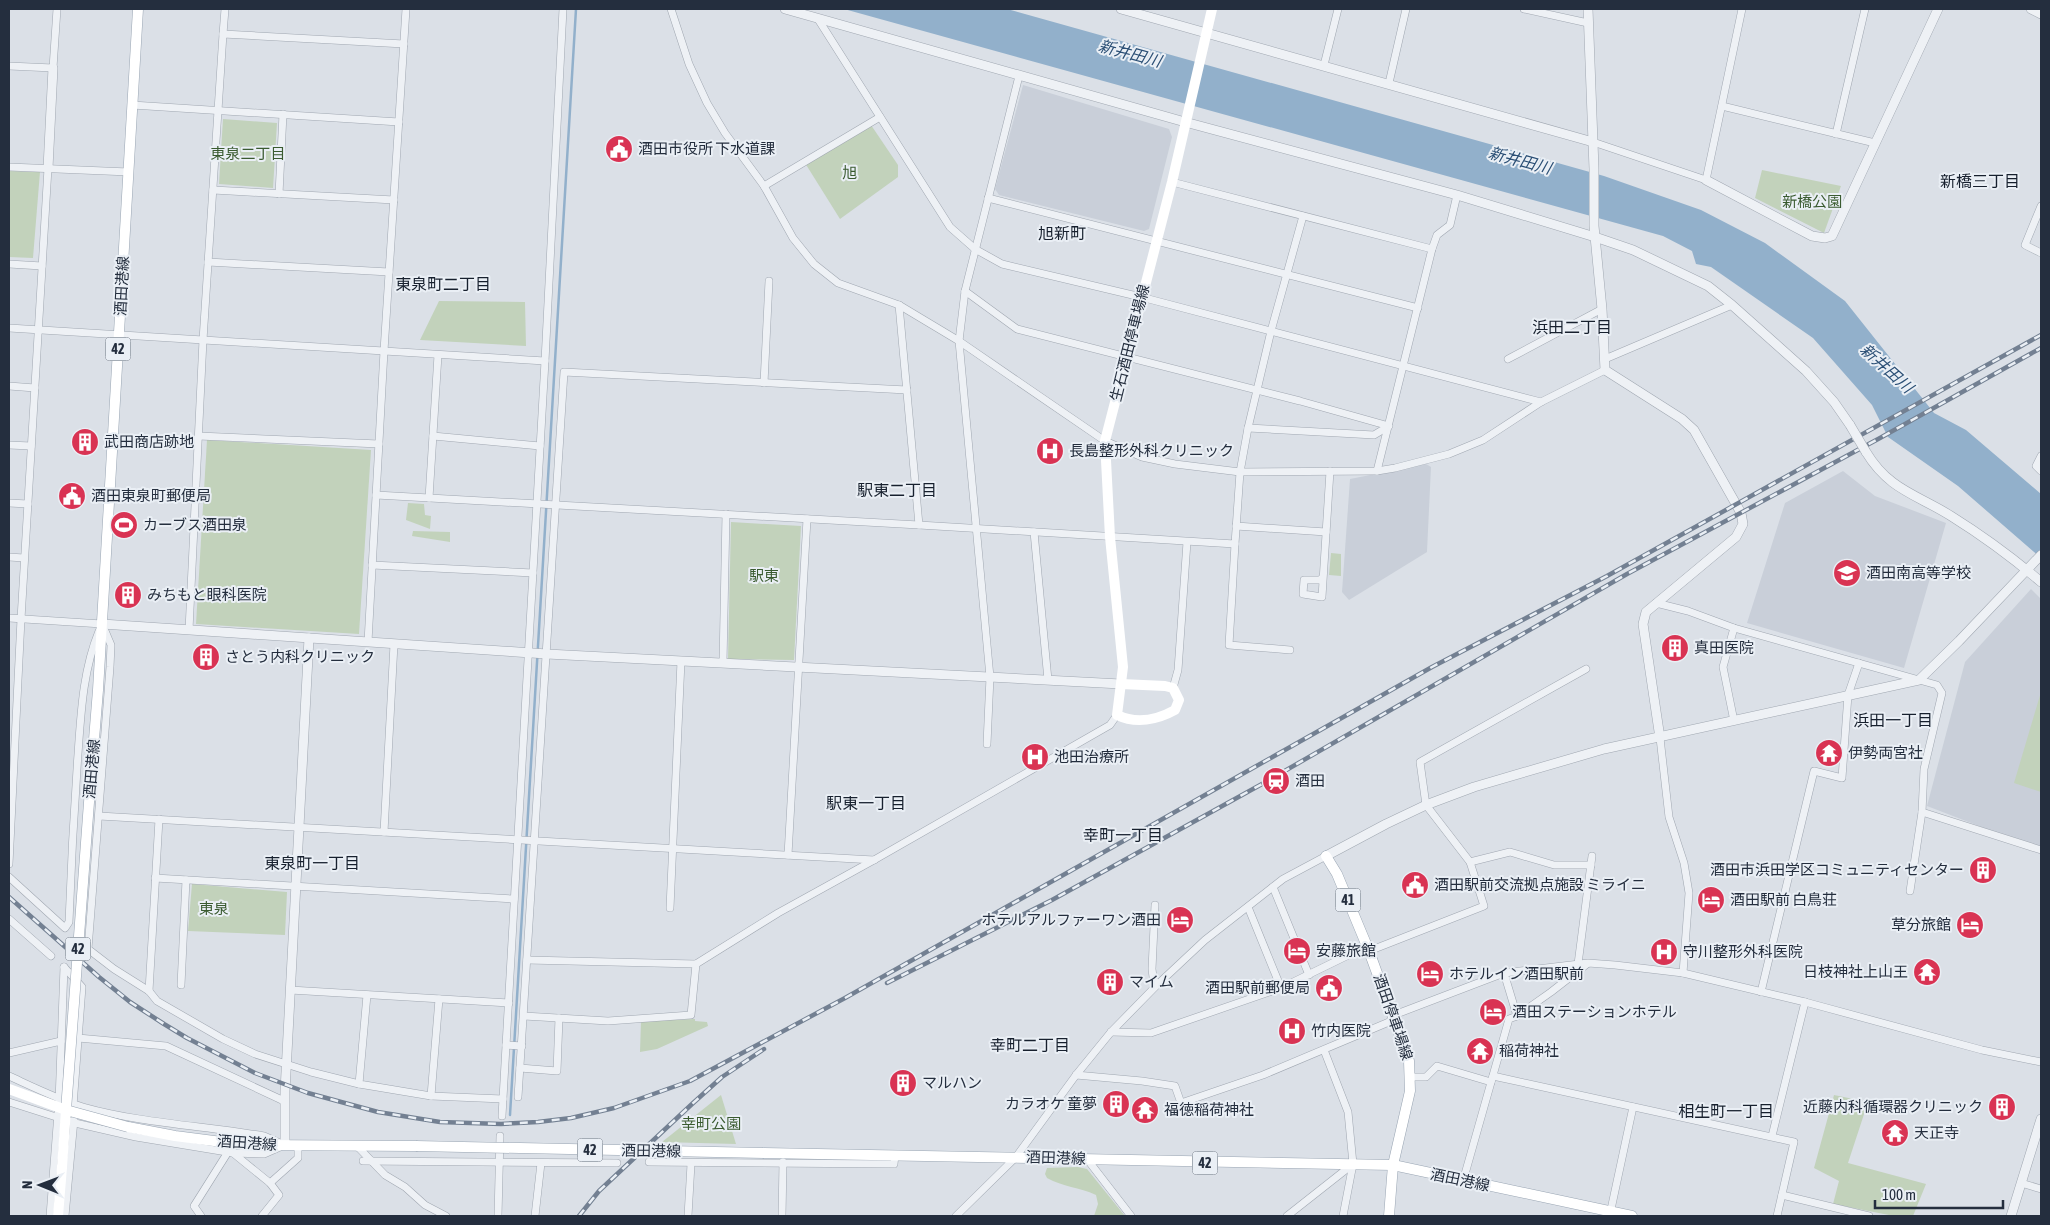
<svg xmlns="http://www.w3.org/2000/svg" width="2050" height="1225" viewBox="0 0 2050 1225" font-family="'Asap Condensed','Noto Sans JP',sans-serif">
  <style>
    .built { fill: #c9cfd9 }
    .green { fill: #c2d2bb }
    .water { fill: #92b0cb }
    .lines { fill: none; stroke-linecap: round; stroke-linejoin: round }
    .stream { stroke: #92b0cb; stroke-width: 2.5 }
    .minor-casing { stroke: #a0a7b1; stroke-width: 8 }
    .tertiary-casing { stroke: #a0a7b1; stroke-width: 10 }
    .primary-casing { stroke: #99a5b3; stroke-width: 11 }
    .minor { stroke: #eef1f5; stroke-width: 7 }
    .tertiary { stroke: #eef1f5; stroke-width: 9 }
    .secondary { stroke: #fff; stroke-width: 10 }
    .primary { stroke: #fff; stroke-width: 10 }
    .rail-casing { stroke: #738092; stroke-width: 4.5 }
    .rail { stroke: #eaeff5; stroke-width: 2.5; stroke-dasharray: 8; stroke-linecap: butt }
    .tertiary-bridge-casing { stroke: #a0a7b1; stroke-width: 10; stroke-linecap: butt }
    .primary-bridge-casing { stroke: #99a5b3; stroke-width: 11; stroke-linecap: butt }
    .tertiary-bridge { stroke: #eef1f5; stroke-width: 9 }
    .secondary-bridge { stroke: #fff; stroke-width: 10 }
    .primary-bridge { stroke: #fff; stroke-width: 10 }
    .labels { text-anchor: middle; stroke-width: 4; stroke-linejoin: round; paint-order: stroke }
    .shield { fill: #eaeff5; stroke: #5f6875; stroke-width: 1 }
    .shield-label { font-size: 14px; font-weight: bold; fill: #242e3e }
    .poi-label { font-size: 15px; fill: #242e3e; stroke: #eaeff5; text-anchor: start }
    .park-label { font-size: 15px; fill: #3a5b30; stroke: #eaeff5 }
    .street-label { font-size: 15px; fill: #242e3e; stroke: #eaeff5 }
    .water-label { font-size: 16px; font-style: italic; fill: #2b4f75; stroke: #eaeff5 }
    .neighbourhood-label { font-size: 16px; fill: #17202e; stroke: #eaeff5 }
  </style>
  <rect width="100%" height="100%" fill="#dbe0e7"/>
  <g class="built">
    <polygon points="1023,85 1169,129 1172,137 1149,229 1144,231 999,195 995,189"/>
    <polygon points="1426,464 1431,467 1427,552 1349,600 1342,592 1350,479"/>
    <polygon points="1843,471 1875,496 1946,523 1904,668 1747,623 1785,503"/>
    <polygon points="2031,589 2041,599 2041,850 1927,806 1965,662"/>
  </g>
  <g class="green">
    <polygon points="223,119 277,123 273,188 219,184"/>
    <polygon points="871,125 898,165 898,177 840,219 805,163"/>
    <polygon points="1762,170 1841,186 1824,233 1755,198"/>
    <polygon points="9,171 40,172 33,258 9,257"/>
    <polygon points="439,301 525,302 526,346 420,340"/>
    <polygon points="207,440 371,450 359,634 196,624"/>
    <polygon points="408,503 424,504 425,515 431,516 430,529 406,520"/>
    <polygon points="731,522 801,526 794,660 728,659"/>
    <polygon points="413,531 450,532 450,542 412,536"/>
    <polygon points="1331,553 1341,554 1341,576 1329,575"/>
    <polygon points="2041,692 2041,792 2014,783"/>
    <polygon points="192,884 287,892 285,935 188,931"/>
    <polygon points="695,1019 695,1021 707,1022 708,1026 657,1049 640,1052 641,1021"/>
    <polygon points="721,1095 736,1144 662,1142"/>
    <polygon points="1834,1095 1868,1102 1848,1163 1926,1184 1913,1216 1894,1216 1833,1204 1839,1181 1814,1168"/>
    <path d="M1078 1167 1087 1169 1125 1216H1094L1098 1204 1096 1195C1079 1187 1063 1187 1047 1178L1045 1174 1047 1168Z"/>
  </g>
  <polygon class="water" points="844,9 1007,9 1604,176 1701,210 1765,243 1845,301 1934,413 1966,430 2041,494 2041,558 1958,486 1888,437 1872,405 1813,338 1711,267 1696,264 1692,251 1663,236"/>
  <g class="lines">
    <polyline class="stream" points="510,1115 576,9"/>
    <g class="minor-casing">
      <g id="minor">
        <polyline points="671,9 689,64 707,103 725,133 764,186 793,238 814,264 838,283 899,305 959,341 1105,441 1142,457 1175,464 1240,472 1377,471 1395,468 1449,454 1483,440 1541,402 1605,370"/>
        <polyline points="1524,9 1588,23"/>
        <polyline points="818,19 950,227 975,249 1002,264 1141,297 1541,402"/>
        <polyline points="223,34 225,9"/>
        <polyline points="1324,65 1338,9"/>
        <polyline points="9,66 53,68 57,9"/>
        <polyline points="1389,83 1406,9"/>
        <polyline points="132,105 399,122"/>
        <polyline points="1722,106 1875,143"/>
        <polyline points="1836,134 1865,9"/>
        <polyline points="1593,142 1706,180 1742,9"/>
        <polyline points="9,167 129,172"/>
        <polyline points="1172,182 1432,249"/>
        <polyline points="764,186 880,117"/>
        <polyline points="213,190 394,200"/>
        <polyline points="279,194 283,114"/>
        <polyline points="988,198 1418,308"/>
        <polyline points="2041,206 2025,245 2041,253"/>
        <polyline points="208,262 389,272"/>
        <polyline points="9,264 42,266"/>
        <polyline points="965,291 1017,329 1300,401 1389,426 1374,435 1248,428"/>
        <polyline points="899,305 919,525"/>
        <polyline points="9,328 545,361"/>
        <polyline points="1508,359 1602,309"/>
        <polyline points="1605,359 1732,305"/>
        <polyline points="764,383 769,281"/>
        <polyline points="9,386 35,388"/>
        <polyline points="199,436 379,444"/>
        <polyline points="433,436 540,446"/>
        <polyline points="9,445 31,446"/>
        <polyline points="2041,456 2036,466 2041,471"/>
        <polyline points="1377,471 1432,249 1437,235 1450,225 1457,195"/>
        <polyline points="376,495 919,525 1235,544 1240,472 1248,428 1271,331 1303,216"/>
        <polyline points="429,498 438,355"/>
        <polyline points="9,503 28,504"/>
        <polyline points="1236,526 1326,532"/>
        <polyline points="1034,532 1048,680"/>
        <polyline points="1235,544 1229,645 1290,650"/>
        <polyline points="9,557 24,558"/>
        <polyline points="372,565 533,573"/>
        <polyline points="1323,577 1320,580 1304,580 1303,594 1322,597 1330,471"/>
        <polyline points="1656,603 1688,611 1734,628 1937,685 1942,693 1924,769 1922,812 2041,850"/>
        <polyline points="9,618 102,624"/>
        <polyline points="103,626 111,645 110,667 88,949 114,969 149,991 157,1001 223,1039 255,1054 311,1072 359,1084"/>
        <polyline points="1734,628 1723,667 1734,721"/>
        <polyline points="189,630 203,340 223,34 404,44"/>
        <polyline points="368,642 384,351 406,9"/>
        <polyline points="723,663 726,514"/>
        <polyline points="1173,688 1178,670 1187,542"/>
        <polyline points="1660,738 1669,817 1684,863 1689,893 1683,973"/>
        <polyline points="987,744 990,677 959,341 965,291 1019,76"/>
        <polyline points="99,816 874,860"/>
        <polyline points="384,832 394,644"/>
        <polyline points="788,855 807,519"/>
        <polyline points="1470,862 1510,852 1554,865 1591,865"/>
        <polyline points="9,864 21,619 48,168"/>
        <path d="M9 877 65 928 69 922C71 866 74 810 78 754 81 712 83 670 99 631"/>
        <polyline points="155,878 514,899"/>
        <polyline points="1273,887 1309,975"/>
        <polyline points="1910,891 1922,812"/>
        <polyline points="1155,905 1152,969 1153,977 1157,985"/>
        <polyline points="1248,907 1281,988"/>
        <polyline points="670,908 681,661"/>
        <polyline points="9,919 51,956"/>
        <polyline points="1369,951 1484,906 1470,862 1426,805 1420,762 1586,669"/>
        <polyline points="527,960 696,964 778,913 874,860 1110,725 1117,715"/>
        <polyline points="1578,964 1592,856"/>
        <polyline points="64,967 82,987 73,1106"/>
        <polyline points="181,985 186,880"/>
        <polyline points="290,990 509,1003"/>
        <polyline points="149,991 159,819"/>
        <polyline points="1761,992 1814,771 1842,778 1848,695 1859,663"/>
        <polyline points="367,995 359,1084 431,1096"/>
        <polyline points="439,999 431,1096 503,1099"/>
        <polyline points="1394,1015 1504,973 1588,963 1615,965 1683,973 1805,1002 1982,1050 2041,1062"/>
        <polyline points="524,1016 608,1021 691,1015 696,964"/>
        <polyline points="1517,1016 1551,992 1587,964"/>
        <polyline points="1111,1032 1151,1033 1281,988 1367,946"/>
        <polyline points="78,1038 166,1046 284,1101"/>
        <polyline points="506,1045 522,1046"/>
        <polyline points="1324,1050 1348,1112 1353,1164 1343,1216"/>
        <polyline points="9,1053 61,1041"/>
        <polyline points="520,1068 557,1071 559,1018"/>
        <polyline points="1076,1075 1142,1081 1175,1086 1181,1103 1263,1075 1396,1019"/>
        <path d="M9 1076C33 1087 57 1099 83 1107 140 1123 205 1126 264 1136L280 1143"/>
        <polyline points="1493,1076 1794,1142 1777,1216"/>
        <polyline points="1411,1077 1426,1077 1437,1066 1491,1082"/>
        <polyline points="518,1097 564,372 907,390"/>
        <polyline points="9,1102 75,1123 136,1137 233,1153 264,1154 280,1147"/>
        <polyline points="59,1102 64,967"/>
        <polyline points="502,1116 545,361 563,9"/>
        <polyline points="1772,1136 1805,1002"/>
        <polyline points="357,1146 385,1175 405,1187 425,1205 446,1216"/>
        <polyline points="233,1153 270,1183 279,1195 262,1216"/>
        <polyline points="1087,1159 1131,1216"/>
        <polyline points="363,1161 617,1163"/>
        <polyline points="649,1162 894,1164 895,1155"/>
        <polyline points="1463,1181 1509,1019 1517,1016 1504,973"/>
        <polyline points="270,1183 298,1158 298,1146"/>
        <polyline points="2021,1183 2041,1189"/>
        <polyline points="1782,1195 1869,1216"/>
        <polyline points="1610,1214 1633,1107"/>
        <polyline points="50,1216 58,1113"/>
        <polyline points="65,1216 74,1120"/>
        <polyline points="201,1216 194,1206 228,1152"/>
        <polyline points="498,1216 500,1136"/>
        <polyline points="535,1216 541,1163"/>
        <polyline points="688,1216 691,1164"/>
        <polyline points="782,1216 783,1162"/>
        <polyline points="956,1216 1016,1157 1076,1075 1111,1032 1157,985 1205,940 1283,879 1326,856"/>
        <polyline points="1287,1216 1353,1164"/>
      </g>
    </g>
    <g class="tertiary-casing">
      <g id="tertiary">
        <polyline points="785,9 1185,122 1457,195 1595,237 1633,250 1708,286 1732,305 1806,371 1834,402 1850,425"/>
        <polyline points="1121,9 1593,142"/>
        <polyline points="1588,9 1594,169 1594,226 1602,309 1605,370 1682,419 1694,430 1741,513 1743,524 1736,537 1646,612 1643,624 1660,738"/>
        <polyline points="2031,9 2041,14"/>
        <polyline points="48,168 53,68"/>
        <polyline points="1706,180 1812,236 1825,238 1832,236 1938,9"/>
        <path d="M1866 452C1889 490 1916 494 1951 516 1983 536 2013 558 2041 582"/>
        <polyline points="102,624 547,654 1121,684"/>
        <polyline points="1326,856 1386,824 1426,805 1474,787 1604,749 1919,680 1959,641 2041,555"/>
        <polyline points="285,1145 285,1091 309,638"/>
        <polyline points="2011,1216 2041,1119"/>
      </g>
    </g>
    <g class="primary-casing">
      <g id="primary">
        <polyline points="90,789 98,690 138,9"/>
        <polyline points="1326,856 1337,874 1369,951 1409,1061 1410,1091 1393,1165 1389,1216"/>
        <polyline points="128,1127 175,1136 245,1145 416,1146"/>
        <polyline points="764,1153 1393,1165 1632,1216"/>
      </g>
    </g>
    <use href="#minor" class="minor"/>
    <use href="#tertiary" class="tertiary"/>
    <g class="secondary">
      <path d="M1121 684 1165 686 1173 688 1179 700 1175 710C1157 720 1136 724 1117 715L1123 667 1110 537 1105 441 1172 182 1212 9"/>
      <polyline points="58,1216 62,1167"/>
    </g>
    <use href="#primary" class="primary"/>
    <g class="rail-casing">
      <g id="rail">
        <polyline points="9,897 99,977 130,1002 164,1024 187,1038 255,1073 308,1093 378,1112 440,1122 501,1124 538,1122 571,1118 614,1108 690,1081 845,998 1432,667 1607,576 2041,335"/>
        <polyline points="887,983 1052,900 1262,784 1627,574 1880,438 2041,348"/>
        <polyline points="579,1216 599,1191 692,1104 722,1077 764,1049"/>
      </g>
    </g>
    <use href="#rail" class="rail"/>
    <g class="tertiary-bridge-casing">
      <polyline id="tertiary-bridge" points="1850,425 1866,452"/>
    </g>
    <g class="primary-bridge-casing">
      <g id="primary-bridge">
        <polyline points="90,789 66,1110 128,1127"/>
        <polyline points="416,1146 764,1153"/>
      </g>
    </g>
    <use href="#tertiary-bridge" class="tertiary-bridge"/>
    <polyline class="secondary-bridge" points="9,1089 66,1110 62,1167"/>
    <use href="#primary-bridge" class="primary-bridge"/>
  </g>
  <defs>
    <g id="civic-disc" transform="scale(1.4375)"><circle r="9.5" fill="#d93353" stroke="#eaeff5"/><path d="M-.6-6.5H3V-4.5H.6V-3L4-1V1h2V6H-6V1h2V-1L-.6-3ZM-1.2 2.5V6h2.4V2.5Z" fill="#fff"/></g>
    <g id="building-disc" transform="scale(1.4375)"><circle r="9.5" fill="#d93353" stroke="#eaeff5"/><path d="M-4-6H4V6H1V3H-1V6H-4ZM-2.5-4.3h1.7v1.8h-1.7ZM.8-4.3h1.7v1.8H.8ZM-2.5-1h1.7V.8h-1.7ZM.8-1h1.7V.8H.8Z" fill="#fff"/></g>
    <g id="hospital-disc" transform="scale(1.4375)"><circle r="9.5" fill="#d93353" stroke="#eaeff5"/><path d="M-5-5h3v3.5h4V-5h3V5h-3V1.5h-4V5h-3Z" fill="#fff"/></g>
    <g id="stadium-disc" transform="scale(1.4375)"><circle r="9.5" fill="#d93353" stroke="#eaeff5"/><path d="M0-5a6.5 5 0 1 0 0 10a6.5 5 0 1 0 0-10ZM-3.5-1.8h7v3.6h-7Z" fill="#fff"/></g>
    <g id="school-disc" transform="scale(1.4375)"><circle r="9.5" fill="#d93353" stroke="#eaeff5"/><path d="M0-5L7-2L0 1L-7-2ZM-4 1L0 2.5L4 1V4Q0 6-4 4Z" fill="#fff"/></g>
    <g id="temple-disc" transform="scale(1.4375)"><circle r="9.5" fill="#d93353" stroke="#eaeff5"/><path d="M0-6L5-2H3V0L6.5 2.5H4V6H1.5V3h-3V6H-4V2.5H-6.5L-3 0V-2H-5Z" fill="#fff"/></g>
    <g id="station-disc" transform="scale(1.4375)"><circle r="9.5" fill="#d93353" stroke="#eaeff5"/><path d="M-3-6H3Q5-6 5-4V2Q5 4 3 4L4.5 6H3L1.5 4h-3L-3 6H-4.5L-3 4Q-5 4-5 2V-4Q-5-6-3-6ZM-3.5-4v3h7v-3ZM-3.5 1v1.5H-2V1ZM2 1v1.5H3.5V1Z" fill="#fff"/></g>
    <g id="hotel-disc" transform="scale(1.4375)"><circle r="9.5" fill="#d93353" stroke="#eaeff5"/><path d="M-6-4.5h1.5V1H6V5H4.5V3h-9V5H-6ZM-4 0a1.8 1.8 0 1 1 3.6 0ZM.5 0V-2.5h3Q6-2.5 6 0Z" fill="#fff"/></g>
  </defs>
  <g fill-rule="evenodd">
    <use href="#civic-disc" x="619" y="149"/>
    <use href="#building-disc" x="85" y="442"/>
    <use href="#hospital-disc" x="1050" y="451"/>
    <use href="#civic-disc" x="72" y="496"/>
    <use href="#stadium-disc" x="124" y="525"/>
    <use href="#school-disc" x="1847" y="573"/>
    <use href="#building-disc" x="128" y="595"/>
    <use href="#building-disc" x="1675" y="648"/>
    <use href="#building-disc" x="206" y="657"/>
    <use href="#temple-disc" x="1829" y="753"/>
    <use href="#hospital-disc" x="1035" y="757"/>
    <use href="#station-disc" x="1276" y="781"/>
    <use href="#building-disc" x="1983" y="870"/>
    <use href="#civic-disc" x="1415" y="885"/>
    <use href="#hotel-disc" x="1711" y="900"/>
    <use href="#hotel-disc" x="1180" y="920"/>
    <use href="#hotel-disc" x="1970" y="925"/>
    <use href="#hotel-disc" x="1297" y="951"/>
    <use href="#hospital-disc" x="1664" y="952"/>
    <use href="#temple-disc" x="1927" y="972"/>
    <use href="#hotel-disc" x="1430" y="974"/>
    <use href="#building-disc" x="1110" y="982"/>
    <use href="#civic-disc" x="1329" y="988"/>
    <use href="#hotel-disc" x="1493" y="1012"/>
    <use href="#hospital-disc" x="1292" y="1031"/>
    <use href="#temple-disc" x="1480" y="1051"/>
    <use href="#building-disc" x="903" y="1083"/>
    <use href="#building-disc" x="1116" y="1104"/>
    <use href="#building-disc" x="2002" y="1107"/>
    <use href="#temple-disc" x="1145" y="1110"/>
    <use href="#temple-disc" x="1895" y="1133"/>
  </g>
  <g class="labels">
    <g class="shield">
      <rect x="105.5" y="337.5" width="25" height="23" rx="4"/>
      <rect x="1335.5" y="888.5" width="25" height="23" rx="4"/>
      <rect x="65.5" y="937.5" width="25" height="23" rx="4"/>
      <rect x="577.5" y="1138.5" width="25" height="23" rx="4"/>
      <rect x="1192.5" y="1151.5" width="25" height="23" rx="4"/>
    </g>
    <g class="shield-label">
      <text x="118" y="354">42</text>
      <text x="1348" y="905">41</text>
      <text x="78" y="954">42</text>
      <text x="590" y="1155">42</text>
      <text x="1205" y="1168">42</text>
    </g>
    <g class="poi-label">
      <text x="638" y="154">酒田市役所 下水道課</text>
      <text x="104" y="447">武田商店跡地</text>
      <text x="1069" y="456">長島整形外科クリニック</text>
      <text x="91" y="501">酒田東泉町郵便局</text>
      <text x="143" y="530">カーブス酒田泉</text>
      <text x="1866" y="578">酒田南高等学校</text>
      <text x="147" y="600">みちもと眼科医院</text>
      <text x="1694" y="653">真田医院</text>
      <text x="225" y="662">さとう内科クリニック</text>
      <text x="1848" y="758">伊勢両宮社</text>
      <text x="1054" y="762">池田治療所</text>
      <text x="1295" y="786">酒田</text>
      <text x="1964" y="875" text-anchor="end">酒田市浜田学区コミュニティセンター</text>
      <text x="1434" y="890">酒田駅前交流拠点施設 ミライニ</text>
      <text x="1730" y="905">酒田駅前 白鳥荘</text>
      <text x="1161" y="925" text-anchor="end">ホテルアルファーワン酒田</text>
      <text x="1951" y="930" text-anchor="end">草分旅館</text>
      <text x="1316" y="956">安藤旅館</text>
      <text x="1683" y="957">守川整形外科医院</text>
      <text x="1908" y="977" text-anchor="end">日枝神社上山王</text>
      <text x="1449" y="979">ホテルイン酒田駅前</text>
      <text x="1129" y="987">マイム</text>
      <text x="1310" y="993" text-anchor="end">酒田駅前郵便局</text>
      <text x="1512" y="1017">酒田ステーションホテル</text>
      <text x="1311" y="1036">竹内医院</text>
      <text x="1499" y="1056">稲荷神社</text>
      <text x="922" y="1088">マルハン</text>
      <text x="1097" y="1109" text-anchor="end">カラオケ 童夢</text>
      <text x="1983" y="1112" text-anchor="end">近藤内科循環器クリニック</text>
      <text x="1164" y="1115">福徳稲荷神社</text>
      <text x="1914" y="1138">天正寺</text>
    </g>
    <g class="park-label">
      <text x="248" y="159">東泉二丁目</text>
      <text x="850" y="178">旭</text>
      <text x="1812" y="207">新橋公園</text>
      <text x="764" y="581">駅東</text>
      <text x="214" y="914">東泉</text>
      <text x="711" y="1129">幸町公園</text>
    </g>
    <g class="street-label">
      <text transform="translate(122 286) rotate(-87)" y="5">酒田港線</text>
      <text transform="translate(1130 343) rotate(-76)" y="5">生石酒田停車場線</text>
      <text transform="translate(92 769) rotate(-85)" y="5">酒田港線</text>
      <text transform="translate(1393 1017) rotate(71)" y="5">酒田停車場線</text>
      <text transform="translate(247 1143) rotate(4)" y="5">酒田港線</text>
      <text transform="translate(651 1151) rotate(1)" y="5">酒田港線</text>
      <text transform="translate(1056 1158) rotate(2)" y="5">酒田港線</text>
      <text transform="translate(1460 1180) rotate(12)" y="5">酒田港線</text>
    </g>
    <g class="water-label">
      <text transform="translate(1130 53) rotate(15)" y="6">新井田川</text>
      <text transform="translate(1520 160) rotate(15)" y="6">新井田川</text>
      <text transform="translate(1887 368) rotate(42)" y="6">新井田川</text>
    </g>
    <g class="neighbourhood-label">
      <text x="1980" y="187">新橋三丁目</text>
      <text x="1062" y="239">旭新町</text>
      <text x="443" y="290">東泉町二丁目</text>
      <text x="1572" y="333">浜田二丁目</text>
      <text x="897" y="496">駅東二丁目</text>
      <text x="1893" y="726">浜田一丁目</text>
      <text x="866" y="809">駅東一丁目</text>
      <text x="1123" y="841">幸町一丁目</text>
      <text x="312" y="869">東泉町一丁目</text>
      <text x="1030" y="1051">幸町二丁目</text>
      <text x="1726" y="1117">相生町一丁目</text>
    </g>
  </g>
  <rect width="2050" height="1225" fill="none" stroke="#242e3e" stroke-width="20"/>
  <g transform="translate(40 1185) rotate(271)" stroke="#eaeff5" stroke-width="4" paint-order="stroke">
  <path d="M0-4L9 19L0 12L-9 19Z" fill="#242e3e"/>
  <text y="-8" font-size="14" font-weight="bold" text-anchor="middle" fill="#242e3e">N</text>
  </g>
  <path d="M1875 1200v8h128v-8" fill="none" stroke="#242e3e" stroke-width="2.5"/>
  <text x="1882" y="1200" font-size="15" fill="#242e3e" stroke="#eaeff5" stroke-width="4" paint-order="stroke">100 m</text>
</svg>
